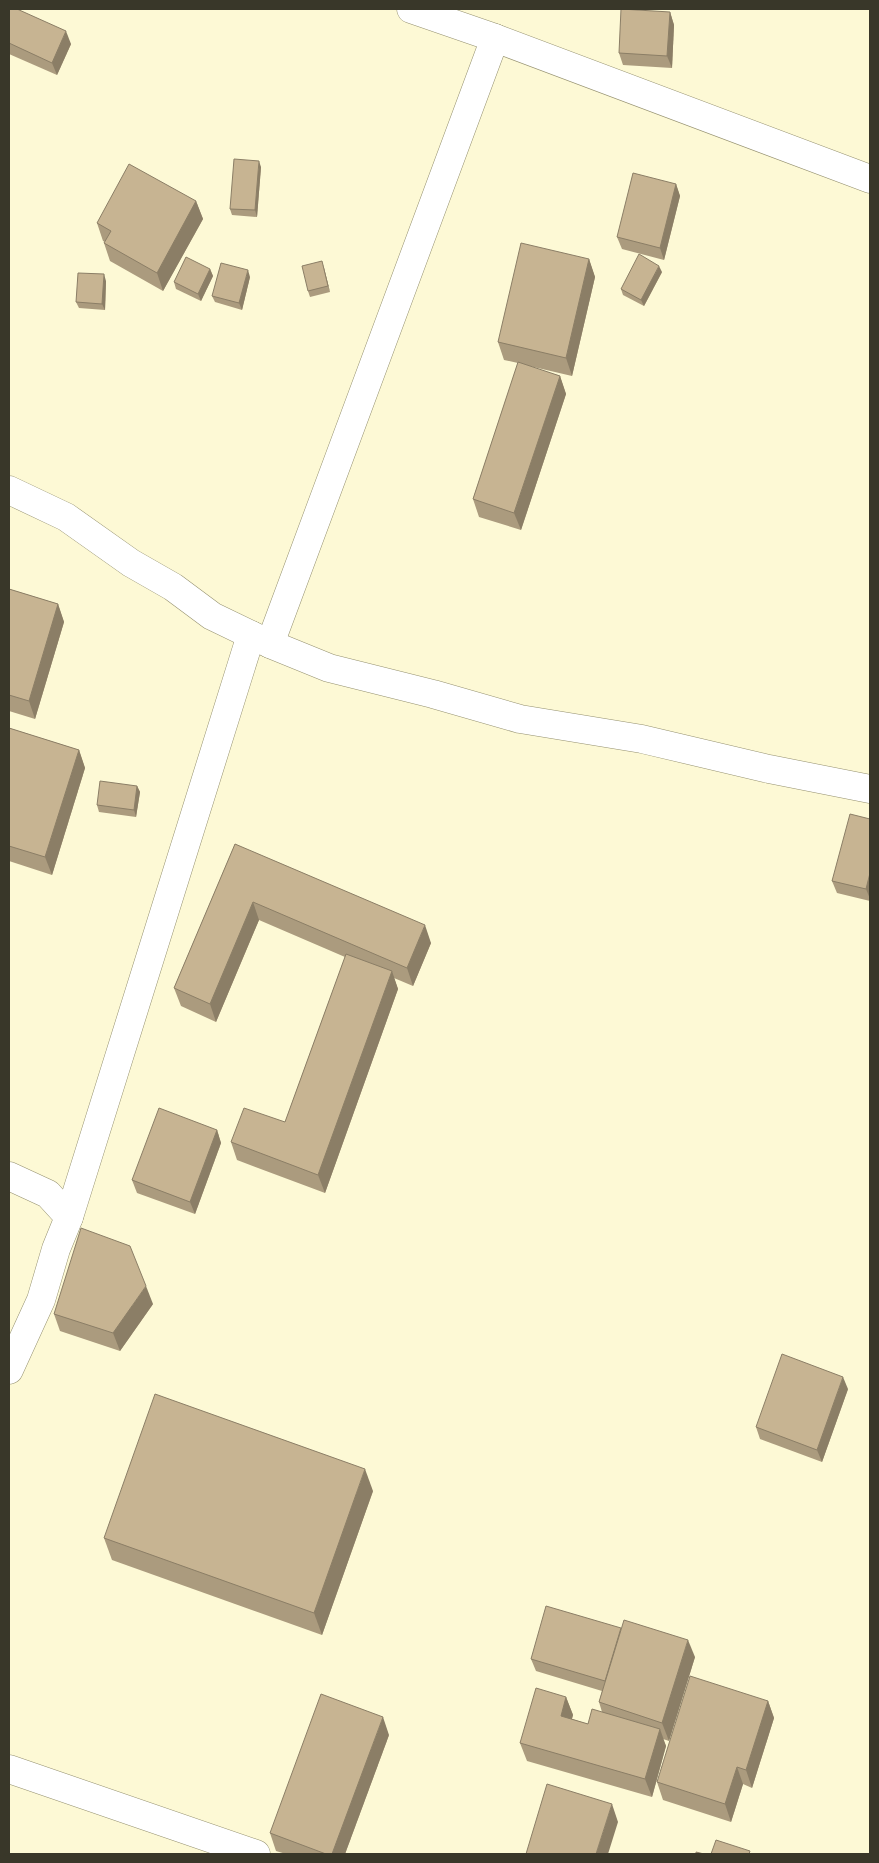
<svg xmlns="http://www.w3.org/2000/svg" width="879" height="1863" viewBox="0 0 879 1863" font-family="'Asap Condensed',sans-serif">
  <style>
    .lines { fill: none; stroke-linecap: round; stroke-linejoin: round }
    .minor-casing { stroke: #959170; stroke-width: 29 }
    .minor { stroke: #fff; stroke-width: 28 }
    .wall { fill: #ab9b7e }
    .shaded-wall { fill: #8b7e66 }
    .building { fill: #c7b492; stroke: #8b7e66 }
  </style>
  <rect width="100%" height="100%" fill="#fdf9d5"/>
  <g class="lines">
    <g class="minor-casing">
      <g id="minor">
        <polyline points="411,9 495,38"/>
        <polyline points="9,490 66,517 131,563 173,587 212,616 270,644 329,668 433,694 520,719 642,739 769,769 870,789"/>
        <polyline points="270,644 495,38 870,179"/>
        <polyline points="9,1176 48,1194 69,1217 56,1249 41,1300 9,1370"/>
        <polyline points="69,1217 251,635"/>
        <polyline points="9,1769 256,1854"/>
      </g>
    </g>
    <use href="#minor" class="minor"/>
  </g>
  <g class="wall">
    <polygon points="9,9 71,44 57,75 9,54"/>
    <polygon points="670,12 674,25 672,68 623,65 619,53"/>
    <polygon points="261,167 257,217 232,215 230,209"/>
    <polygon points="676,184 680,196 664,260 622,249 617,237"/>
    <polygon points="196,201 203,219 163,291 110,261 104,243 105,242 103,241 97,223"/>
    <polygon points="589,259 595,277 572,376 525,365 560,376 566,394 521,530 479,517 473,499 518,363 504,360 498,342"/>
    <polygon points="324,268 330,292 310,297 308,291"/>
    <polygon points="210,269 213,276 201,301 176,289 174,282"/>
    <polygon points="662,272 644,306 623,295 621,289"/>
    <polygon points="250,277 242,310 215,302 212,296"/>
    <polygon points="106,281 105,310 79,308 76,302"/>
    <polygon points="9,589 58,604 64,622 35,719 9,711"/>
    <polygon points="9,728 79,750 85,768 52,875 9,861"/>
    <polygon points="137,786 140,792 136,817 99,812 97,805"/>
    <polygon points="870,819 870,901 837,893 832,881"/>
    <polygon points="235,844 431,943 413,986 394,978 398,989 325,1193 237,1160 231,1142 285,1122 345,957 259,920 216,1022 181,1006 174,988"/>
    <polygon points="217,1130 221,1143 195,1214 137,1193 132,1180"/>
    <polygon points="153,1304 120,1351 60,1331 54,1314"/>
    <polygon points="848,1389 822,1462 760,1439 756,1427"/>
    <polygon points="373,1491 322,1635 112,1560 104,1538"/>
    <polygon points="621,1630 695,1657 669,1741 663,1739 666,1746 652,1797 527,1761 520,1743 566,1697 573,1715 572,1719 588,1724 602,1712 599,1702 602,1691 536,1671 531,1659"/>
    <polygon points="768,1701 774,1718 752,1788 743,1784 731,1822 663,1800 657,1782"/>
    <polygon points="389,1735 345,1854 286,1854 276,1851 270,1833"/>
  </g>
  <g class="shaded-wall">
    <polygon points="670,12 674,25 672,68 667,56"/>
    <polygon points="66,31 71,44 57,75 52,63"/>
    <polygon points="259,161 261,167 257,217 255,210"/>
    <polygon points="676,184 680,196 664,260 660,248"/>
    <polygon points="196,201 203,219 163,291 157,273"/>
    <polygon points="589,259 595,277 572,376 566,358"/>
    <polygon points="322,261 324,268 330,292 328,286"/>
    <polygon points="659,266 662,272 644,306 641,300"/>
    <polygon points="210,269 213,276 201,301 198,294"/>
    <polygon points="248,270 250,277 242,310 239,303"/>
    <polygon points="104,274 106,281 105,310 102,304"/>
    <polygon points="560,376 566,394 521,530 514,513"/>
    <polygon points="58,604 64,622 35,719 29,701"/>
    <polygon points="79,750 85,768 52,875 45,857"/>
    <polygon points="137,786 140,792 136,817 134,810"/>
    <polygon points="870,873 870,899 866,889"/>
    <polygon points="253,902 259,920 216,1022 210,1004"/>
    <polygon points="425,925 431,943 413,986 407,968"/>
    <polygon points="392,971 398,989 325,1193 318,1175"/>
    <polygon points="217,1130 221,1143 195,1214 190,1202"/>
    <polygon points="146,1286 153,1304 120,1351 113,1333"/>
    <polygon points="843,1377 848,1389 822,1462 817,1450"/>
    <polygon points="365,1469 373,1491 322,1635 314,1613"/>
    <polygon points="688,1640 695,1657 669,1741 662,1723"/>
    <polygon points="566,1697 573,1715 567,1734 561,1716"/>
    <polygon points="768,1701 774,1718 752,1788 746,1770"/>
    <polygon points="383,1717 389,1735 345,1854 332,1854"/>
    <polygon points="660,1729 666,1746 652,1797 645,1779"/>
    <polygon points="737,1767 743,1784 731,1822 725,1804"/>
    <polygon points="612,1804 618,1822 608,1854 596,1854"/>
  </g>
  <g class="building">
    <polygon points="9,9 17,9 66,31 52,63 9,43"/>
    <polygon points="621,9 670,12 667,56 619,53"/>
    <polygon points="234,159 259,161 255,210 230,209"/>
    <polygon points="129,164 196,201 157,273 104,243 111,231 97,223"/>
    <polygon points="633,173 676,184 660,248 617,237"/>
    <polygon points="521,243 589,259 566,358 498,342"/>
    <polygon points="639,254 659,266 641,300 621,289"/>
    <polygon points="186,257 210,269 198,294 174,282"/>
    <polygon points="322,261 328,286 308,291 302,266"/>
    <polygon points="221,263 248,270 239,303 212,296"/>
    <polygon points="78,273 104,274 102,304 76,302"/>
    <polygon points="518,362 560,376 514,513 473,499"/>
    <polygon points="9,589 58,604 29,701 9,695"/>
    <polygon points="9,728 79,750 45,857 9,846"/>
    <polygon points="100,781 137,786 134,810 97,805"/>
    <polygon points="850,814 870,819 870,873 866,889 832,881"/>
    <polygon points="235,844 425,925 407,968 253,902 210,1004 174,988"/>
    <polygon points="346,954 392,971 318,1175 231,1142 244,1108 285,1122"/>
    <polygon points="159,1108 217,1130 190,1202 132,1180"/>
    <polygon points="81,1228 130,1246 146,1286 113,1333 54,1314"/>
    <polygon points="782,1354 843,1377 817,1450 756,1427"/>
    <polygon points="155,1394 365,1469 314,1613 104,1538"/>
    <polygon points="546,1606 621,1628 605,1681 531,1659"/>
    <polygon points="624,1620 688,1640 662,1723 599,1702"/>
    <polygon points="690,1676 768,1701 746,1770 737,1767 725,1804 657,1782"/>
    <polygon points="536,1688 566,1697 561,1716 588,1724 592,1709 660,1729 645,1779 520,1743"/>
    <polygon points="321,1694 383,1717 332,1854 326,1854 270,1833"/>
    <polygon points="547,1784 612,1804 596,1854 526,1854"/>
    <polygon points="716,1840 750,1851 749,1854 711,1854"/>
    <polygon points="696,1852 704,1854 696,1854"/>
  </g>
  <rect width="879" height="1863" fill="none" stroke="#393729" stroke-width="20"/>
</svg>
